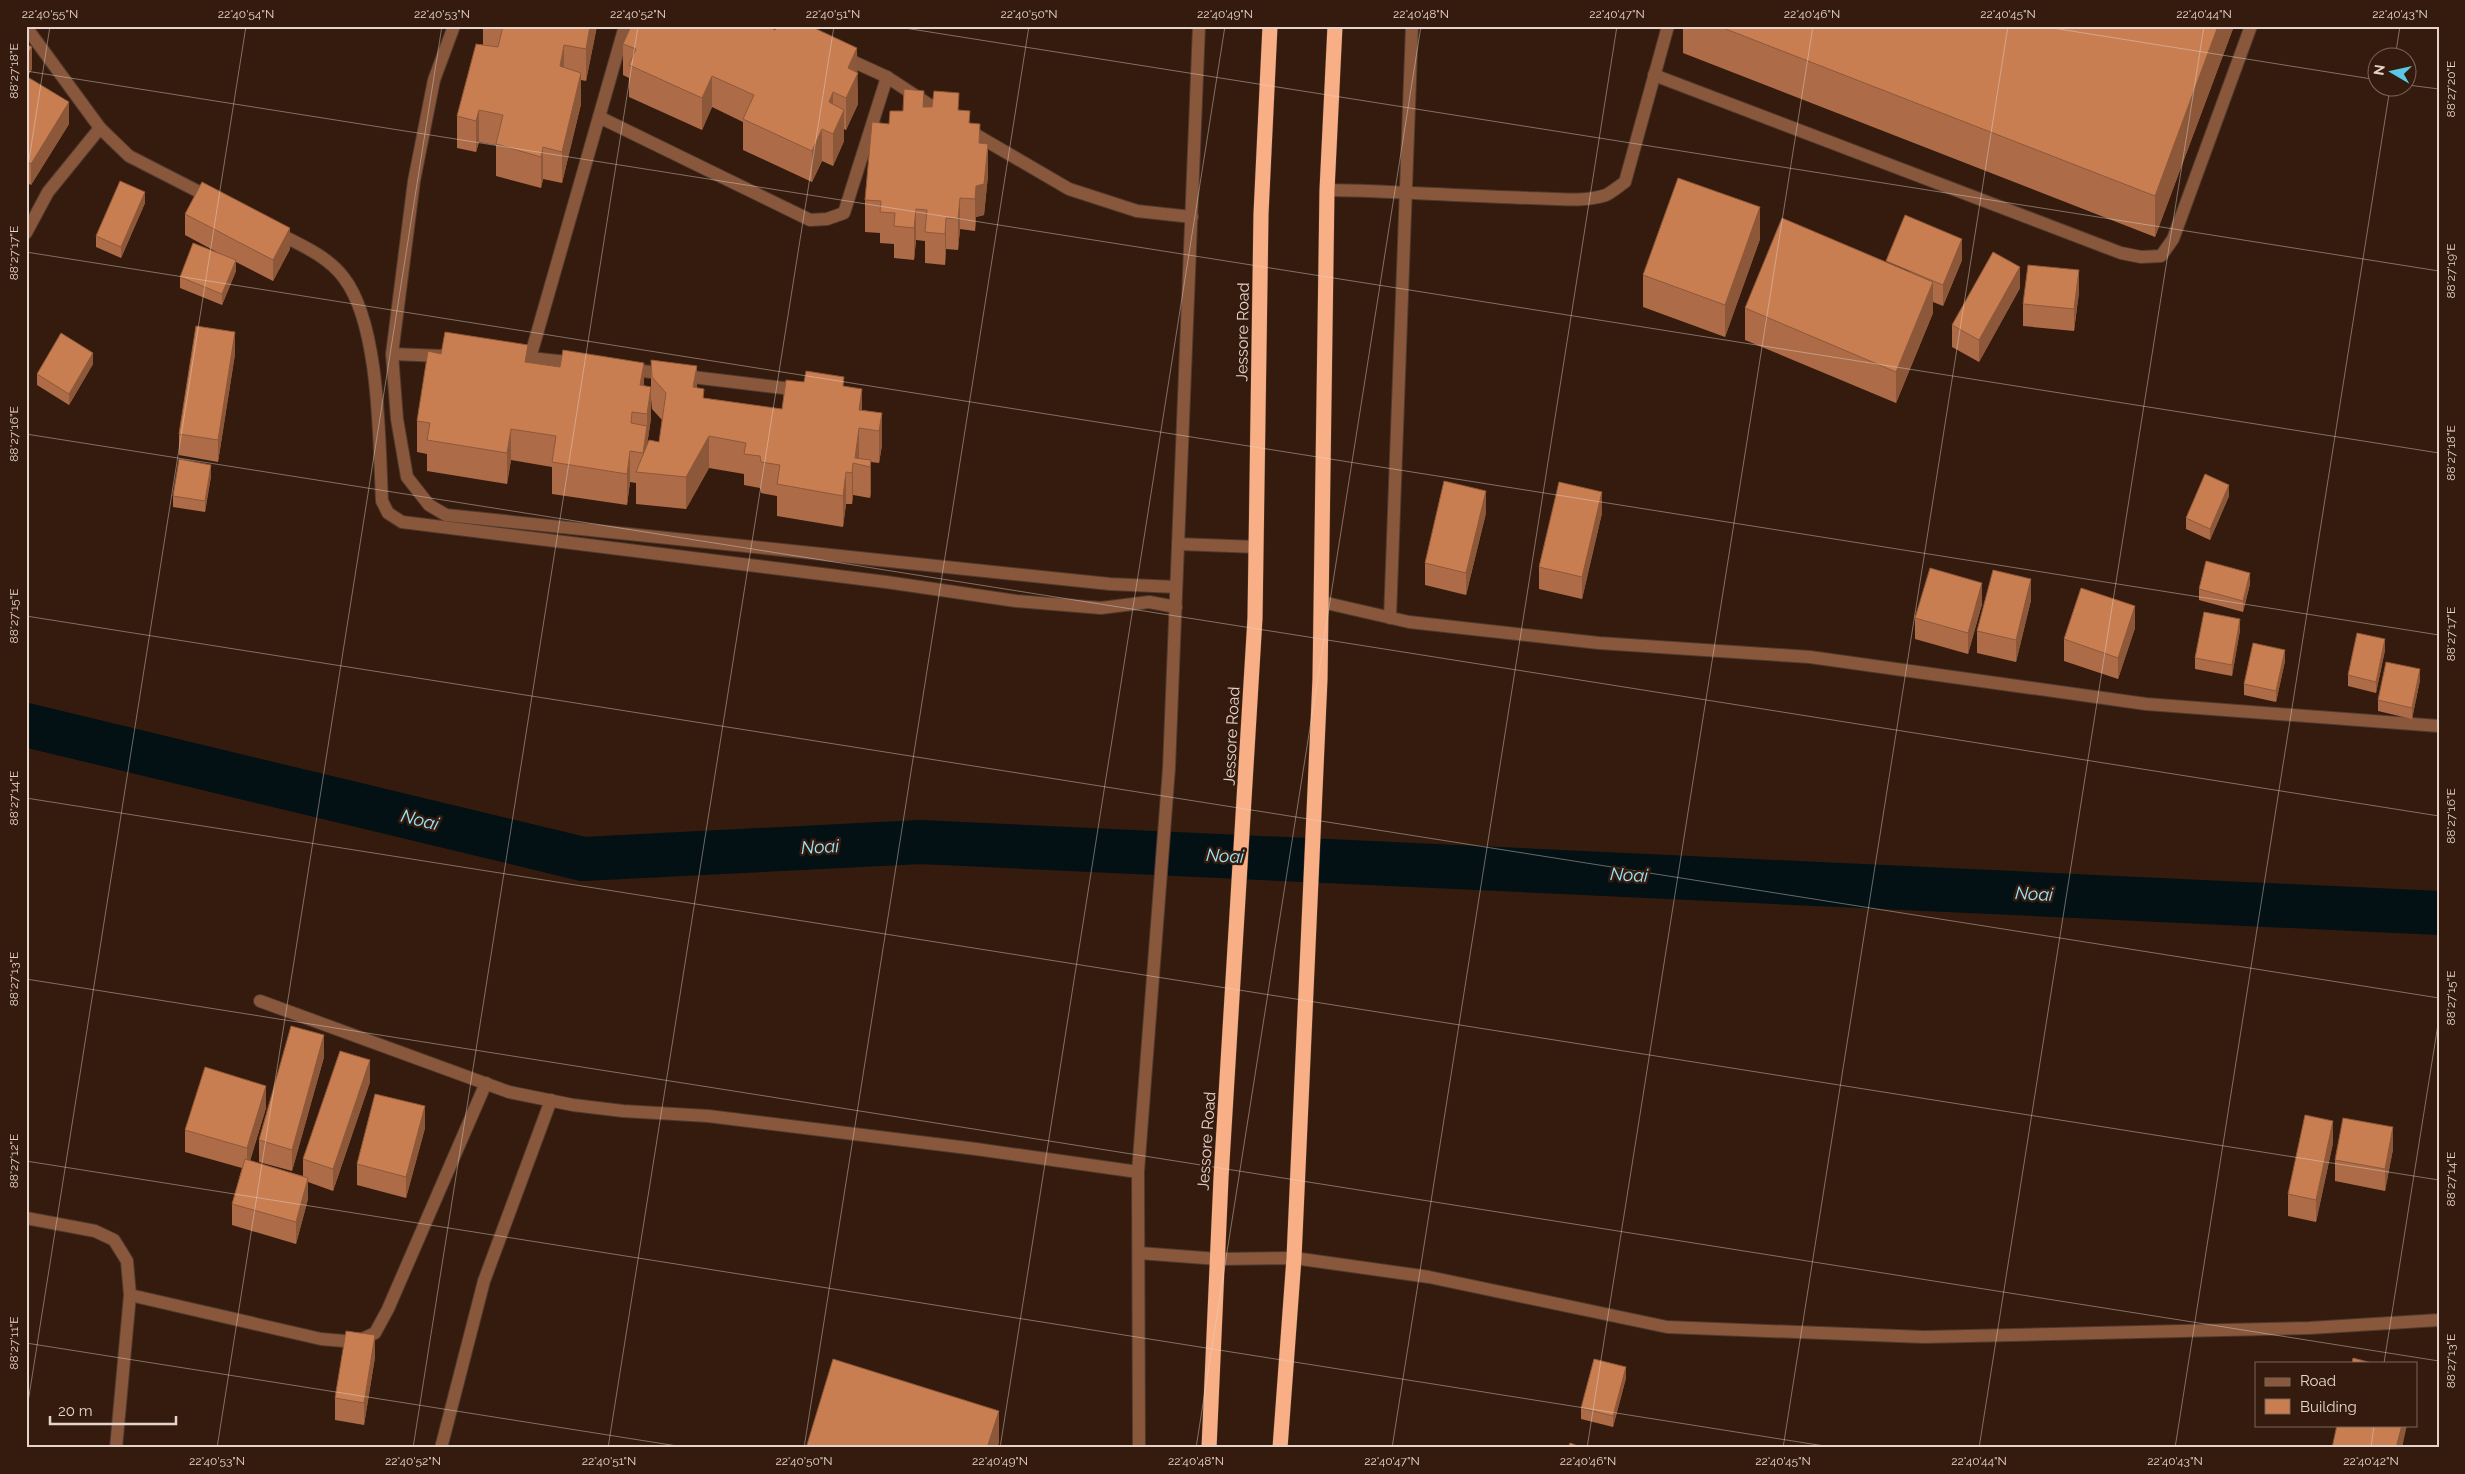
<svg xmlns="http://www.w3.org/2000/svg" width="2465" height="1474" viewBox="0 0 2465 1474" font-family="Raleway,sans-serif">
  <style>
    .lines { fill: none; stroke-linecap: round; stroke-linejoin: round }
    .canal { stroke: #031014; stroke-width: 44 }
    .minor-casing { stroke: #50392c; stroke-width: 14 }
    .highway-casing { stroke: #50392c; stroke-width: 16 }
    .minor { stroke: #88573c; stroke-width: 12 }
    .highway { stroke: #f9af86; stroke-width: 15 }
    .wall { fill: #ad6c47; fill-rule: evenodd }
    .shaded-wall { fill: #8d5839 }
    .building { fill: #c97e52; stroke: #8d5839 }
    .ticks { fill: none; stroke: #e5d4cb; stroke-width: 1; stroke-opacity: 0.45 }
    .labels { text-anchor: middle; stroke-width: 5; stroke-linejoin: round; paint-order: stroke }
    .street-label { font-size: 16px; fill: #e5d4cb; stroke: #341b0e }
    .water-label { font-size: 18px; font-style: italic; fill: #97e6fe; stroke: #341b0e }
    .neatline { fill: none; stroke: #e5d4cb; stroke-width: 2 }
    .ticks-label { font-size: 12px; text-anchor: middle; fill: #e5d4cb }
  </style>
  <rect width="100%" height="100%" fill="#341b0e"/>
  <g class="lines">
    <polyline class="canal" points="26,725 583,859 920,842 2439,913"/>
    <g class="minor-casing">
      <g id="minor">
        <polyline points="454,26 434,80 414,181 392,354 397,419 407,477 429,505 446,515 1110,584 1176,587"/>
        <polyline points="26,27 100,128 129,156 211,198"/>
        <polyline points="841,56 887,77 945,115"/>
        <polyline points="1654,75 2121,253 2141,257 2161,256 2173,239 2251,26"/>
        <polyline points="599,117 625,26"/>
        <polyline points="966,129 1069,189 1137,211 1192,217"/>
        <path d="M1327 190C1394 191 1461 196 1529 198 1552 198 1583 203 1606 195 1612 192 1619 186 1625 182L1668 26"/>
        <path d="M275 232C299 244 328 256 344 278 380 325 379 441 382 501L388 513 402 522 886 582 1016 601 1101 608 1149 602 1176 607"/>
        <polyline points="26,233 48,192 100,128"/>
        <polyline points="392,354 443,356"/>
        <polyline points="577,363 530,358 599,117 810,220 827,219 844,213 887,77"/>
        <polyline points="626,369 800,390"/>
        <polyline points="1178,544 1257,547"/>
        <polyline points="1322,602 1409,622 1599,643 1810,657 2146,704 2439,726"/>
        <polyline points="1390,618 1412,26"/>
        <polyline points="260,1001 509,1092 573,1105 623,1111 708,1116 976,1149 1138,1172"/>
        <polyline points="26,1218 95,1231 114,1240 127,1261 130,1295 116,1448"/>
        <polyline points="1139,1253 1218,1259 1294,1258 1429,1277 1667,1327 1924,1337 2309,1328 2439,1320"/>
        <polyline points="130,1295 321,1339 356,1342 375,1333 388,1309 486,1083"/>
        <polyline points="441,1448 484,1281 551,1100"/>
        <polyline points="1139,1448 1138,1172 1169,768 1199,26"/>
      </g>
    </g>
    <g class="highway-casing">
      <g id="highway">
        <polyline points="1209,1448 1221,1178 1255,618 1261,214 1270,26"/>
        <polyline points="1280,1448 1294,1258 1320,679 1327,190 1335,26"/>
      </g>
    </g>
    <use href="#minor" class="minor"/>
    <use href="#highway" class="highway"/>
  </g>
  <g class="wall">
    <polygon points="483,26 597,26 586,81 581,80 581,104 562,183 543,179 541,188 496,176 496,145 479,142 476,152 457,148 457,116 483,45"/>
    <polygon points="1683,26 2234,26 2155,237 1683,53"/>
    <polygon points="26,44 32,69 27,77 69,124 31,185 26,182"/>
    <polygon points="623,44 857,72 858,104 846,130 844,129 844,141 833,166 822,161 812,182 743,150 743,122 712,107 702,130 629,97 629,78 623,75"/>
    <polygon points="924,107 959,110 970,123 980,143 988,175 984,215 976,217 975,231 960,229 958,250 946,249 945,265 925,263 925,241 916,240 914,260 894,258 894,244 880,243 880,233 865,232 865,200 889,124 903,111"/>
    <polygon points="145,203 121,258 96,247 96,236"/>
    <polygon points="185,214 290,249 273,281 236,262 236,271 222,305 180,288 180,277 224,256 185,235"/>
    <polygon points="1760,239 1725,337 1643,307 1643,275"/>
    <polygon points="1962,260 1943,306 1933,302 1933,313 1896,403 1745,340 1745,308"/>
    <polygon points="2020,288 1979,362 1952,347 1952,325"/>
    <polygon points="2079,292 2074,331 2023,326 2023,304"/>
    <polygon points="235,354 218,462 179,455 179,434"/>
    <path d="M441 354 528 362 651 387V360L697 387 704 398 782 409 844 386 862 410 882 413V445L879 463 871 462V492L870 498 853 495 852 504H846L843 527 777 516V496L761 493 760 488 744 485V474L709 468 686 509 636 504V483L630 482 627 505 552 494V467L511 460 507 484 427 471V454L417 452V421ZM651 399 652 409 662 420 659 442 647 445 651 418Z"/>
    <polygon points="93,364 69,405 37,385 37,374"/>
    <polygon points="211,476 205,512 173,507 173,496"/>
    <polygon points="2229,496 2210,540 2186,529 2186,518"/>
    <polygon points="1486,513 1466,595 1425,585 1425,563"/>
    <polygon points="1602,513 1582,599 1539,589 1539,567"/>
    <polygon points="2250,584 2243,612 2199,600 2199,589"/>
    <polygon points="2031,600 2016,662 1977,653 1977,631"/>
    <polygon points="1982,604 1968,654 1915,639 1915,618"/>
    <polygon points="2135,628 2118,679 2064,661 2064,639"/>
    <polygon points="2240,630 2232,676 2195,669 2195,658"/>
    <polygon points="2385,650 2376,693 2348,686 2348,675"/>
    <polygon points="2285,661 2276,702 2244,695 2244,684"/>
    <polygon points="2420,680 2412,719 2378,711 2378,700"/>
    <polygon points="324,1057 292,1171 259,1162 259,1140"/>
    <polygon points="370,1082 333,1191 308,1182 308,1199 296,1244 232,1225 232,1204 242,1168 185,1152 185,1130 266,1108 250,1161 303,1176 303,1159"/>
    <polygon points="425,1128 406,1198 357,1185 357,1164"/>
    <polygon points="2333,1143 2316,1222 2288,1216 2288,1194"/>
    <polygon points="2393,1149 2385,1191 2335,1181 2335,1160"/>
    <polygon points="375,1357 364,1425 335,1420 335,1398"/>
    <polygon points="1626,1378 1613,1427 1581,1419 1581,1408"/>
  </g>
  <g class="shaded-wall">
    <polygon points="590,26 597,26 586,81 586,49"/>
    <polygon points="2218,26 2234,26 2155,237 2155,196"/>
    <polygon points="564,45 564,76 560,66"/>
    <polygon points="32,47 32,69 26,79 26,57"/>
    <polygon points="857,48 858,104 846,130 846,98 848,68"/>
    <polygon points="581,73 581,104 562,183 562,152"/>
    <polygon points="712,76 712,107 702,130 702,98"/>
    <polygon points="833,92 833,124 829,134 829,102"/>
    <polygon points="69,102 69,124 31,185 31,164"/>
    <polygon points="479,110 479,142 476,152 476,121"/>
    <polygon points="844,110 844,141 833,166 833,134"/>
    <polygon points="980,124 980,155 979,143"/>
    <polygon points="822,129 822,161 812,182 812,151"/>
    <polygon points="988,144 988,175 984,215 976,217 975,231 975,199 976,186"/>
    <polygon points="543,147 543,179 541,188 541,157"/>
    <polygon points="145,192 145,203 121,258 121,247"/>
    <polygon points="960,198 960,229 958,250 958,219"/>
    <polygon points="1760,207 1760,239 1725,337 1725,305"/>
    <polygon points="916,209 916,240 914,260 914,228"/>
    <polygon points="946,218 946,249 945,265 945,234"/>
    <polygon points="290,228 290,249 273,281 273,260"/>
    <polygon points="1962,239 1962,260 1943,306 1943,285"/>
    <polygon points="236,260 236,271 222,305 222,294"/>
    <polygon points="2020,267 2020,288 1979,362 1979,340"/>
    <polygon points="2079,270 2079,292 2074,331 2074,309"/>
    <polygon points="1933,282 1933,313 1896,403 1896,372"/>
    <polygon points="235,332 235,354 218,462 218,440"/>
    <polygon points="528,345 528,377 525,362"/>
    <polygon points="93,353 93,364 69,405 69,394"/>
    <polygon points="644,363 644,394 640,385"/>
    <polygon points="697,366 697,397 693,387"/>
    <polygon points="651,387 651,418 643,473 643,453 647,428 647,414"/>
    <polygon points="862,389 862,420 859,410"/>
    <polygon points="882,413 882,445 879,463 879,431"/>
    <polygon points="859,428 859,460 855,458"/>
    <polygon points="511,429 511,460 507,484 507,453"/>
    <polygon points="709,436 709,468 686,509 686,477"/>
    <polygon points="630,451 630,482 627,505 627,474"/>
    <polygon points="871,460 871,492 870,498 870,467"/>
    <polygon points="853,463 853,495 852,504 852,473"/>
    <polygon points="211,465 211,476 205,512 205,501"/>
    <polygon points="846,472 846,504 843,527 843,496"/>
    <polygon points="2229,485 2229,496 2210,540 2210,529"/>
    <polygon points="1486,491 1486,513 1466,595 1466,573"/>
    <polygon points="1602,492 1602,513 1582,599 1582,577"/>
    <polygon points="2250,573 2250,584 2243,612 2243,601"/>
    <polygon points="2031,579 2031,600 2016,662 2016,640"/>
    <polygon points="1982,583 1982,604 1968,654 1968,633"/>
    <polygon points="2135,606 2135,628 2118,679 2118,658"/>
    <polygon points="2240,619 2240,630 2232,676 2232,665"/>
    <polygon points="2385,639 2385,650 2376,693 2376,682"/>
    <polygon points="2285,650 2285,661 2276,702 2276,691"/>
    <polygon points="2420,669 2420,680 2412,719 2412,708"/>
    <polygon points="324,1035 324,1057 292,1171 292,1150"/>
    <polygon points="370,1060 370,1082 333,1191 333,1169"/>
    <polygon points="266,1086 266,1108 247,1170 247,1148"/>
    <polygon points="425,1106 425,1128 406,1198 406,1177"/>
    <polygon points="2333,1121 2333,1143 2316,1222 2316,1200"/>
    <polygon points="2393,1127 2393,1149 2385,1191 2385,1169"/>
    <polygon points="308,1178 308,1199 296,1244 296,1222"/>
    <polygon points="375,1335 375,1357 364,1425 364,1403"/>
    <polygon points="1626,1367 1626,1378 1613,1427 1613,1416"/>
    <polygon points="999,1411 999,1443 997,1448 987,1448"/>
    <polygon points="2402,1425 2407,1425 2402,1448 2396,1448"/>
  </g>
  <g class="building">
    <polygon points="503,26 590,26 586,49 564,45 560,66 581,73 562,152 543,147 541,157 496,144 503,115 479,110 476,121 457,116 476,44 498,47"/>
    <polygon points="631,26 768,26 775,30 777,26 810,26 857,48 848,68 858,73 846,98 833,92 829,102 844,110 833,134 822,129 812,151 743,119 754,95 712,76 702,98 629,65 636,49 623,44"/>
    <polygon points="1718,26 2218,26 2155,196"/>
    <polygon points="26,44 32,47 26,57"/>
    <polygon points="26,76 69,102 31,164 26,161"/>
    <polygon points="904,89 924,91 923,107 932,107 934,91 959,93 958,110 970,111 969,123 980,124 979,143 988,144 984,184 976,186 975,199 960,198 958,219 946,218 945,234 925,232 927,210 916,209 914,228 894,226 895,213 880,212 881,201 865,200 872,122 889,124 890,111 903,111"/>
    <polygon points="1678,178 1760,207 1725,305 1643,275"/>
    <polygon points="120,181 145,192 121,247 96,236"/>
    <polygon points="202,182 290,228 273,260 185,214"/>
    <polygon points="1905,215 1962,239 1943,285 1886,261"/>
    <polygon points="1782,218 1933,282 1896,372 1745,308"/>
    <polygon points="193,243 236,260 222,294 180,277"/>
    <polygon points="1993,252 2020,267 1979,340 1952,325"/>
    <polygon points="2028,265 2079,270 2074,309 2023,304"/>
    <polygon points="196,326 235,332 218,440 179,434"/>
    <polygon points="445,332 528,345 525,362 560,367 563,350 644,363 640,385 651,387 647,414 632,412 631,423 647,426 643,453 630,451 627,474 552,462 556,436 511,429 507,453 427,440 430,423 417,421 428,351 441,354"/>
    <polygon points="61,333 93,353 69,394 37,374"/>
    <polygon points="651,360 697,366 693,387 704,389 703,398 782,409 786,380 804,382 806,371 844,377 843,386 862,389 859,410 882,413 879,431 859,428 855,458 871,460 870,467 853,463 852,473 846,472 843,496 777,484 780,465 761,462 760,456 744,454 746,443 709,436 686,477 636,472 649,440 659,442 666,393 652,377"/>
    <polygon points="179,459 211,465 205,501 173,496"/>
    <polygon points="2205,474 2229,485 2210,529 2186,518"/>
    <polygon points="1444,481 1486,491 1466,573 1425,563"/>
    <polygon points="1559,482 1602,492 1582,577 1539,567"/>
    <polygon points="2206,561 2250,573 2243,601 2199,589"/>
    <polygon points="1930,568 1982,583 1968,633 1915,618"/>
    <polygon points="1993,570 2031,579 2016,640 1977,631"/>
    <polygon points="2081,588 2135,606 2118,658 2064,639"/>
    <polygon points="2204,612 2240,619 2232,665 2195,658"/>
    <polygon points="2357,633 2385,639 2376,682 2348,675"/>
    <polygon points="2253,643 2285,650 2276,691 2244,684"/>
    <polygon points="2386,662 2420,669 2412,708 2378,700"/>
    <polygon points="291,1026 324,1035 292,1150 259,1140"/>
    <polygon points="340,1051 370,1060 333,1169 303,1159"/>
    <polygon points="205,1067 266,1086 247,1148 185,1130"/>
    <polygon points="375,1094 425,1106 406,1177 357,1164"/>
    <polygon points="2305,1115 2333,1121 2316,1200 2288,1194"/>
    <polygon points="2343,1118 2393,1127 2385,1169 2335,1160"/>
    <polygon points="245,1159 308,1178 296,1222 232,1204"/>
    <polygon points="346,1331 375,1335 364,1403 335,1398"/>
    <polygon points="2353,1358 2372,1363 2352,1363"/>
    <polygon points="833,1359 999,1411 987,1448 806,1448"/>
    <polygon points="1594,1359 1626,1367 1613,1416 1581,1408"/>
    <polygon points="2337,1425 2402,1425 2396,1448 2332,1448"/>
    <polygon points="1570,1443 1583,1448 1568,1448"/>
  </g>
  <path class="ticks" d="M892 26 2439 271M2040 26 2378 80M2395 58 2400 26M26 71 2439 453M2408 85 2439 89M26 179 50 26M26 252 2439 635M26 434 2439 816M26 616 2439 998M26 798 2439 1180M26 979 2439 1361M26 1161 1837 1448M26 1343 690 1448M2384 1363 2439 1018M26 1415 246 26M217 1448 442 26M413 1448 638 26M608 1448 834 26M804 1448 1029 26M1000 1448 1225 26M1196 1448 1421 26M1392 1448 1617 26M1587 1448 1813 26M1783 1448 2008 26M1979 1448 2204 26M2175 1448 2390 88M2371 1448 2374 1425"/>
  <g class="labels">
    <g class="street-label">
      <text transform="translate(1242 332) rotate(-89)" y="6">Jessore Road</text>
      <text transform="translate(1231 736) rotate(-87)" y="6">Jessore Road</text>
      <text transform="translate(1206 1141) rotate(-86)" y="6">Jessore Road</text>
    </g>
    <g class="water-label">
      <text transform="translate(420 820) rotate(14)" y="6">Noai</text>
      <text transform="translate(820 847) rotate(-3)" y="6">Noai</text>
      <text transform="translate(1225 856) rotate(3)" y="6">Noai</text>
      <text transform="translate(1629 875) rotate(3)" y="6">Noai</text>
      <text transform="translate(2034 894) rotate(3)" y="6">Noai</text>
    </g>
  </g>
  <rect width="2465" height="1474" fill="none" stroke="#341b0e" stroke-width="55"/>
  <rect x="2255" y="1362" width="162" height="65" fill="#341b0e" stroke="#7b655a"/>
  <rect x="2265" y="1378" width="25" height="8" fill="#88573c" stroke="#7b655a"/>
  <text x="2300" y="1386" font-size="15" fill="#e5d4cb">Road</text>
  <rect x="2265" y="1399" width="25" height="15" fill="#c97e52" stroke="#7b655a"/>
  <text x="2300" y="1412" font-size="15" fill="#e5d4cb">Building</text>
  <g transform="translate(2392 72) rotate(279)"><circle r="24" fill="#341b0e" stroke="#7b655a"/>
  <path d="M0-4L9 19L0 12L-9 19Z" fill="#5ac8e6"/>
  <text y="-8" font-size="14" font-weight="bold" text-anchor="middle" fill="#e5d4cb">N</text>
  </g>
  <path d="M50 1416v8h126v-8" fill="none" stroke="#e5d4cb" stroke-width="2.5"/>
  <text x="58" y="1416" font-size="15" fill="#e5d4cb" stroke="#341b0e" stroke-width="4" paint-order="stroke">20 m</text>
  <rect x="28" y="28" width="2410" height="1418" class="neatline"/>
  <g class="ticks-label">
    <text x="50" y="18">22°40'55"N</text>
    <text x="246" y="18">22°40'54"N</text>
    <text x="442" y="18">22°40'53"N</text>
    <text x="638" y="18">22°40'52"N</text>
    <text x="833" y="18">22°40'51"N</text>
    <text x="1029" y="18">22°40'50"N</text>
    <text x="1225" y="18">22°40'49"N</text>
    <text x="1421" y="18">22°40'48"N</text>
    <text x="1617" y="18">22°40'47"N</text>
    <text x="1812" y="18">22°40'46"N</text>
    <text x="2008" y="18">22°40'45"N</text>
    <text x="2204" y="18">22°40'44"N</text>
    <text x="2400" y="18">22°40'43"N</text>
    <text transform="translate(14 71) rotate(-90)" y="4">88°27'18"E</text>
    <text transform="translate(2451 89) rotate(-90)" y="4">88°27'20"E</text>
    <text transform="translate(14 253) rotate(-90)" y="4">88°27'17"E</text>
    <text transform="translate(2451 271) rotate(-90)" y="4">88°27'19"E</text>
    <text transform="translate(14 434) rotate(-90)" y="4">88°27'16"E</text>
    <text transform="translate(2451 453) rotate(-90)" y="4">88°27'18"E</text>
    <text transform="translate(14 616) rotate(-90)" y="4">88°27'15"E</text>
    <text transform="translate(2451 634) rotate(-90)" y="4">88°27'17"E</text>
    <text transform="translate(14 798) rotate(-90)" y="4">88°27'14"E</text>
    <text transform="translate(2451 816) rotate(-90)" y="4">88°27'16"E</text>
    <text transform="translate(14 979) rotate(-90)" y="4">88°27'13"E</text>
    <text transform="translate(2451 998) rotate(-90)" y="4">88°27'15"E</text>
    <text transform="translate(14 1161) rotate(-90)" y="4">88°27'12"E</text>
    <text transform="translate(2451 1179) rotate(-90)" y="4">88°27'14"E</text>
    <text transform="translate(14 1343) rotate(-90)" y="4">88°27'11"E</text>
    <text transform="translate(2451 1361) rotate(-90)" y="4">88°27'13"E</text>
    <text x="217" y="1465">22°40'53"N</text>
    <text x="413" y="1465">22°40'52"N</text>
    <text x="609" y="1465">22°40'51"N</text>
    <text x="804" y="1465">22°40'50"N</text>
    <text x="1000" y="1465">22°40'49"N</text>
    <text x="1196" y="1465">22°40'48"N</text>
    <text x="1392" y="1465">22°40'47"N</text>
    <text x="1588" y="1465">22°40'46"N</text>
    <text x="1783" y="1465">22°40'45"N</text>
    <text x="1979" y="1465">22°40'44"N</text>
    <text x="2175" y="1465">22°40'43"N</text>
    <text x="2371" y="1465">22°40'42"N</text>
  </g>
</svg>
